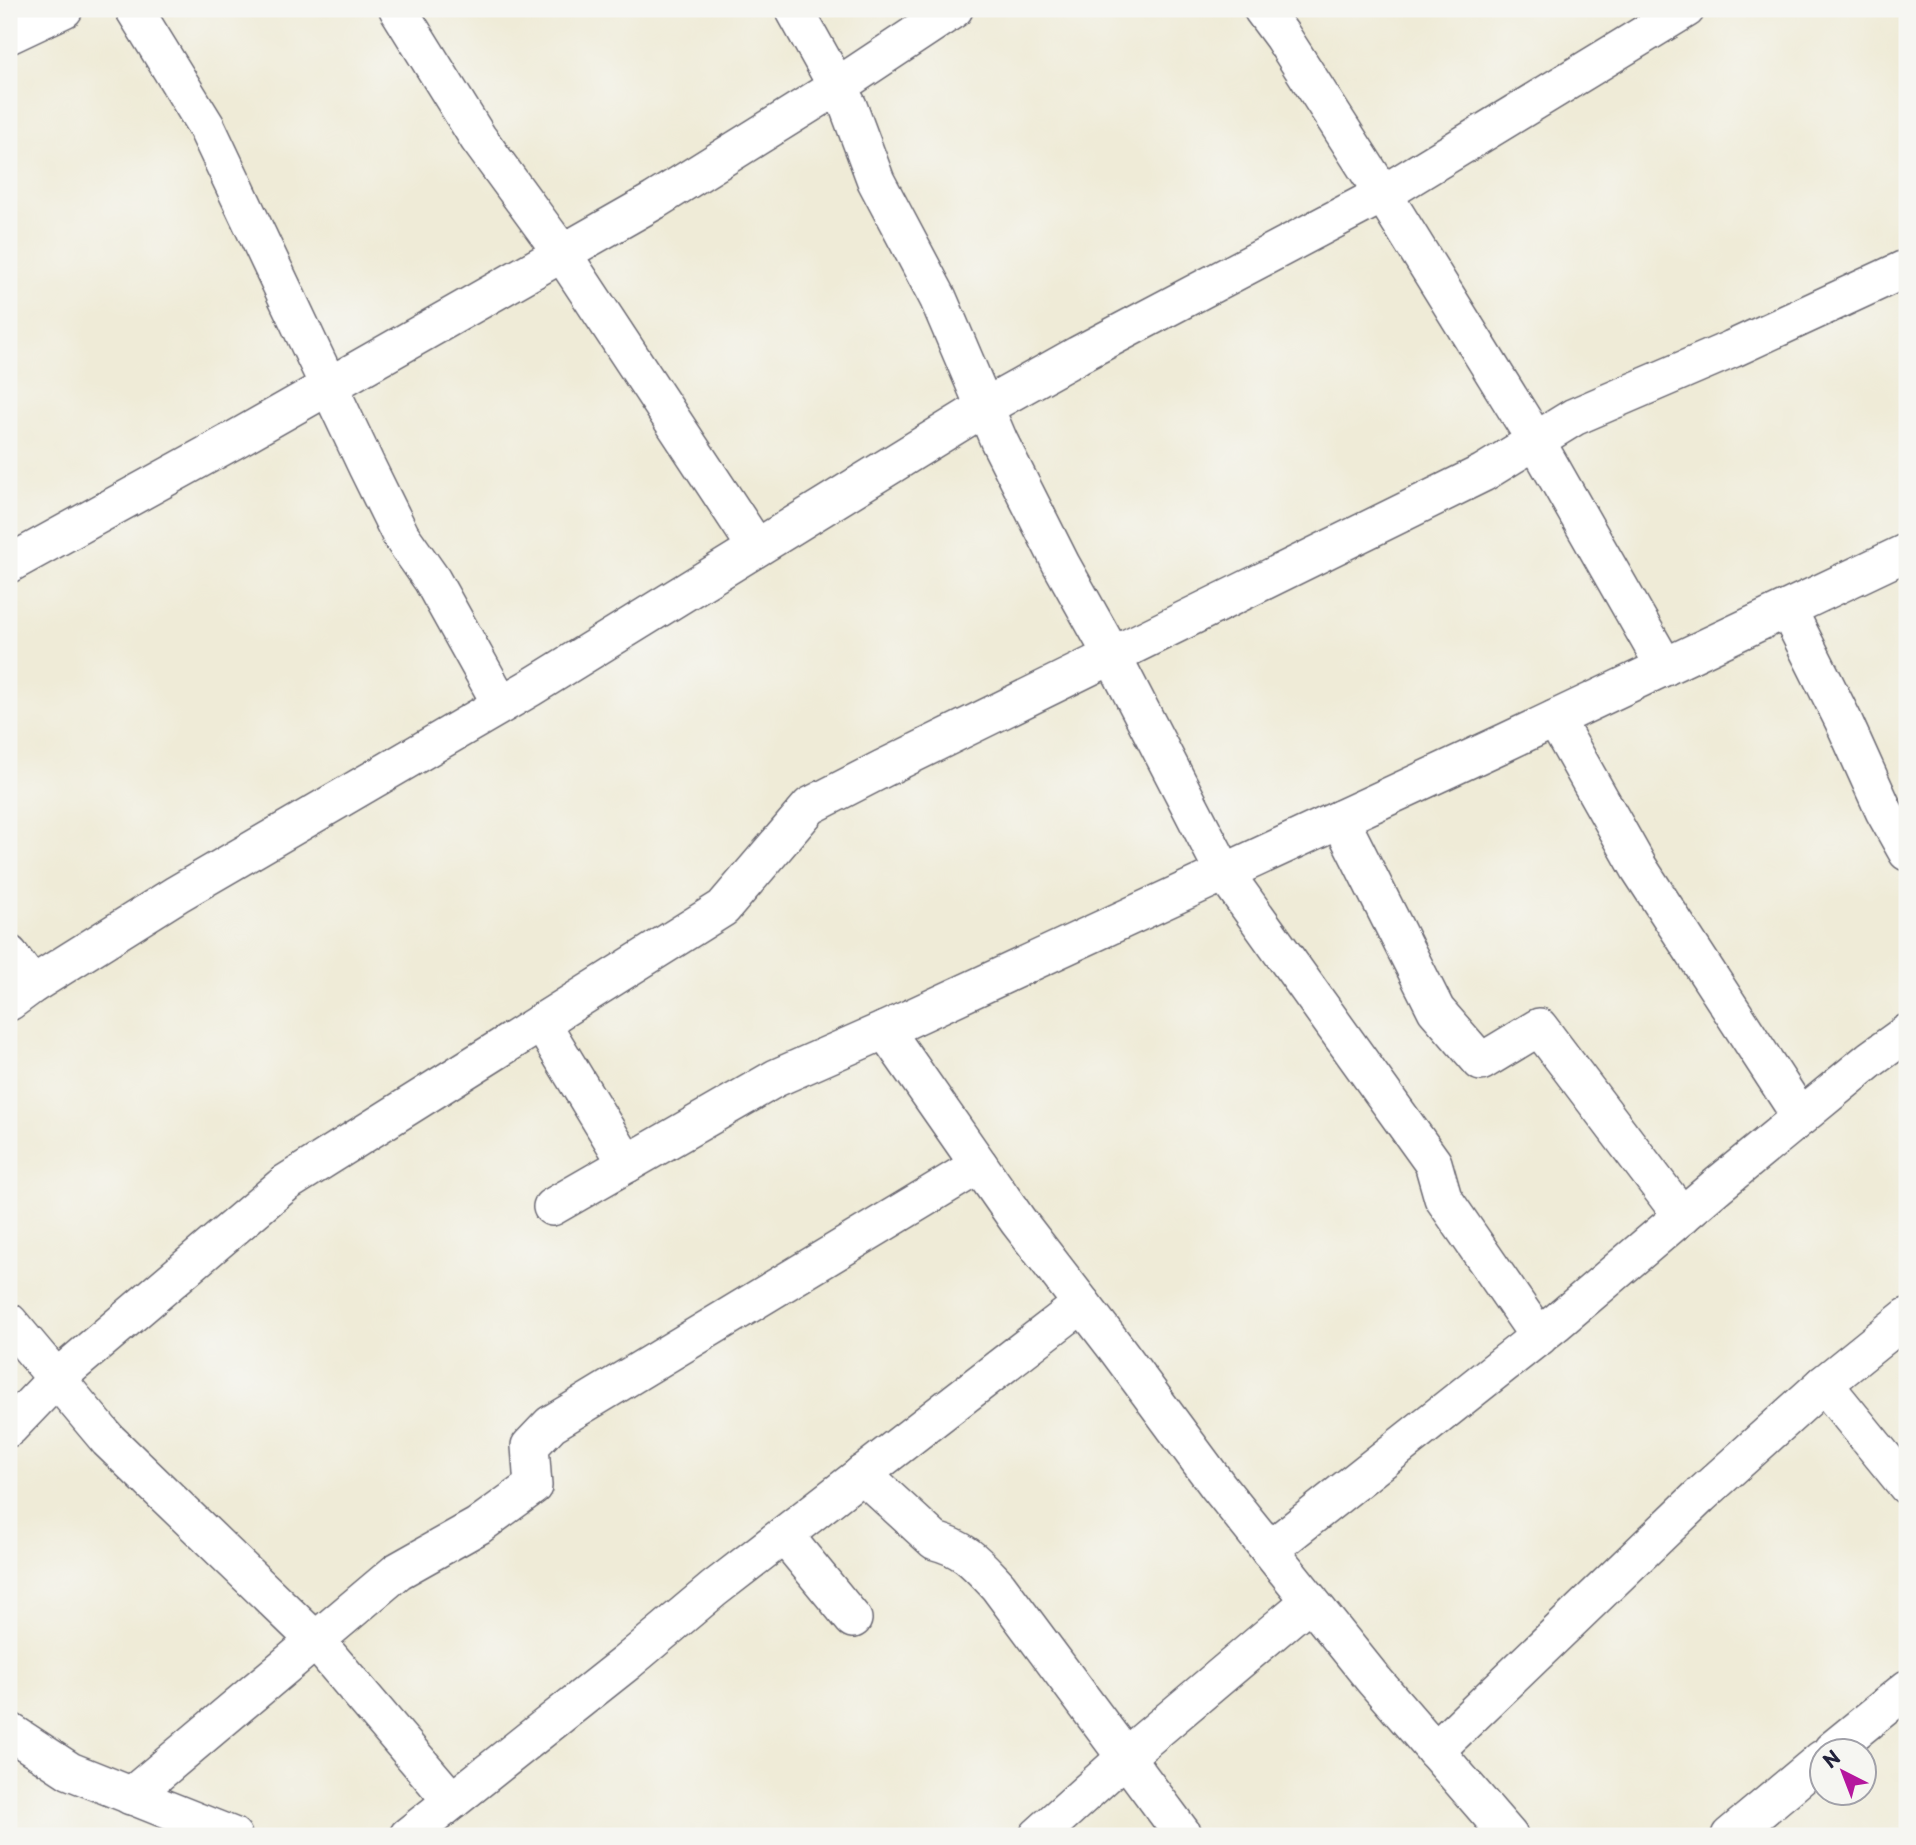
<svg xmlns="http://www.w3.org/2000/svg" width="1916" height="1845" viewBox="0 0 1916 1845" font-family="'Playpen Sans',sans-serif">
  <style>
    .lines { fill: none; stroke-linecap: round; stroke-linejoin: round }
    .street-casing { stroke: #6a6872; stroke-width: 40 }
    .street { stroke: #fff; stroke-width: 37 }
  </style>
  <rect width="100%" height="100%" fill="#f6f6f2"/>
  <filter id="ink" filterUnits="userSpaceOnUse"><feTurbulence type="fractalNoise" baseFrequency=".0143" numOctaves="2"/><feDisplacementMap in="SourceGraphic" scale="14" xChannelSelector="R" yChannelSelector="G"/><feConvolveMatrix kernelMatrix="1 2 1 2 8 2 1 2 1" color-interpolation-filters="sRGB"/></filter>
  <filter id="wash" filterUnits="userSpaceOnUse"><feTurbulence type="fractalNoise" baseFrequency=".00686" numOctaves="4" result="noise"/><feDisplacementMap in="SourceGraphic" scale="28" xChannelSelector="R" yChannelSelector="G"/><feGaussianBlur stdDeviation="1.57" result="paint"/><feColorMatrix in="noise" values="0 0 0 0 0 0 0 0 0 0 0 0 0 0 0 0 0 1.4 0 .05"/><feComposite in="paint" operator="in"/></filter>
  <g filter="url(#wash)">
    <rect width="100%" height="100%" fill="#efebd7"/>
  </g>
  <g filter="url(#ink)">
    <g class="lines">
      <g class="street-casing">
        <g id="street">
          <polyline points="134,9 206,126 367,467 401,536 432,580 501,704"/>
          <polyline points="398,9 478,138 562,253 756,547"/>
          <polyline points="794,9 848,106 876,181 938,298 999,441 1061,564 1112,655 1224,872 1433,1163 1443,1198 1539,1337"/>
          <polyline points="1262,9 1282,36 1383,194 1536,441 1665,667"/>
          <polyline points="9,35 64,9"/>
          <polyline points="9,564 236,439 654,201 838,86 954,9"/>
          <polyline points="1788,610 1843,720 1884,811 1907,852"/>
          <polyline points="1555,719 1639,868 1801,1117"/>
          <polyline points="1340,819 1436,1010 1481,1062 1539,1027 1682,1216"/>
          <polyline points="9,954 32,985"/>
          <polyline points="9,1002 32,985 177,894 530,688 985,407 1078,355 1383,194 1686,9"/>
          <polyline points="541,1022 627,1164"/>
          <polyline points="885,1030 1018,1221 1116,1348 1218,1486 1373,1679 1509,1836"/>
          <polyline points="552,1207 776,1078 885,1030 1506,742 1907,552"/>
          <polyline points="9,1322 108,1440 315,1640 452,1801"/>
          <polyline points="1824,1384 1907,1486"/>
          <polyline points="9,1428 57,1378 286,1183 723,908 810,806 882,769 1483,473 1574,417 1732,349 1907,268"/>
          <path d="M862 1474 935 1541C966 1549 977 1564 998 1586L1184 1836"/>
          <polyline points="784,1535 853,1619"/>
          <polyline points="1269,1550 1557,1322 1718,1185 1871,1059 1907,1033"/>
          <polyline points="9,1731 70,1771 233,1836"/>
          <polyline points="1832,1750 1907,1689"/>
          <polyline points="1435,1751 1700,1496 1824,1384 1907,1317"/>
          <polyline points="131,1796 398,1571 478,1526 533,1486 530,1446 551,1424 979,1165"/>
          <polyline points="408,1836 626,1663 714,1589 1082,1304"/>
          <polyline points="1038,1836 1137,1747 1310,1601"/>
          <polyline points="1730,1836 1822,1759"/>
        </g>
      </g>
      <use href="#street" class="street"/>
    </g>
  </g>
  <rect width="1916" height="1845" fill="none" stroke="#f6f6f2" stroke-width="35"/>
  <g transform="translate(1843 1772) rotate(318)"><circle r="33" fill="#f6f6f2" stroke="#a1a1a9" stroke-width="2"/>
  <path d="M0-5L12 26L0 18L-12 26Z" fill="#b5179e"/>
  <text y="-10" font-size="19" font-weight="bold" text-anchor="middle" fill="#22223b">N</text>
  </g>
</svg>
